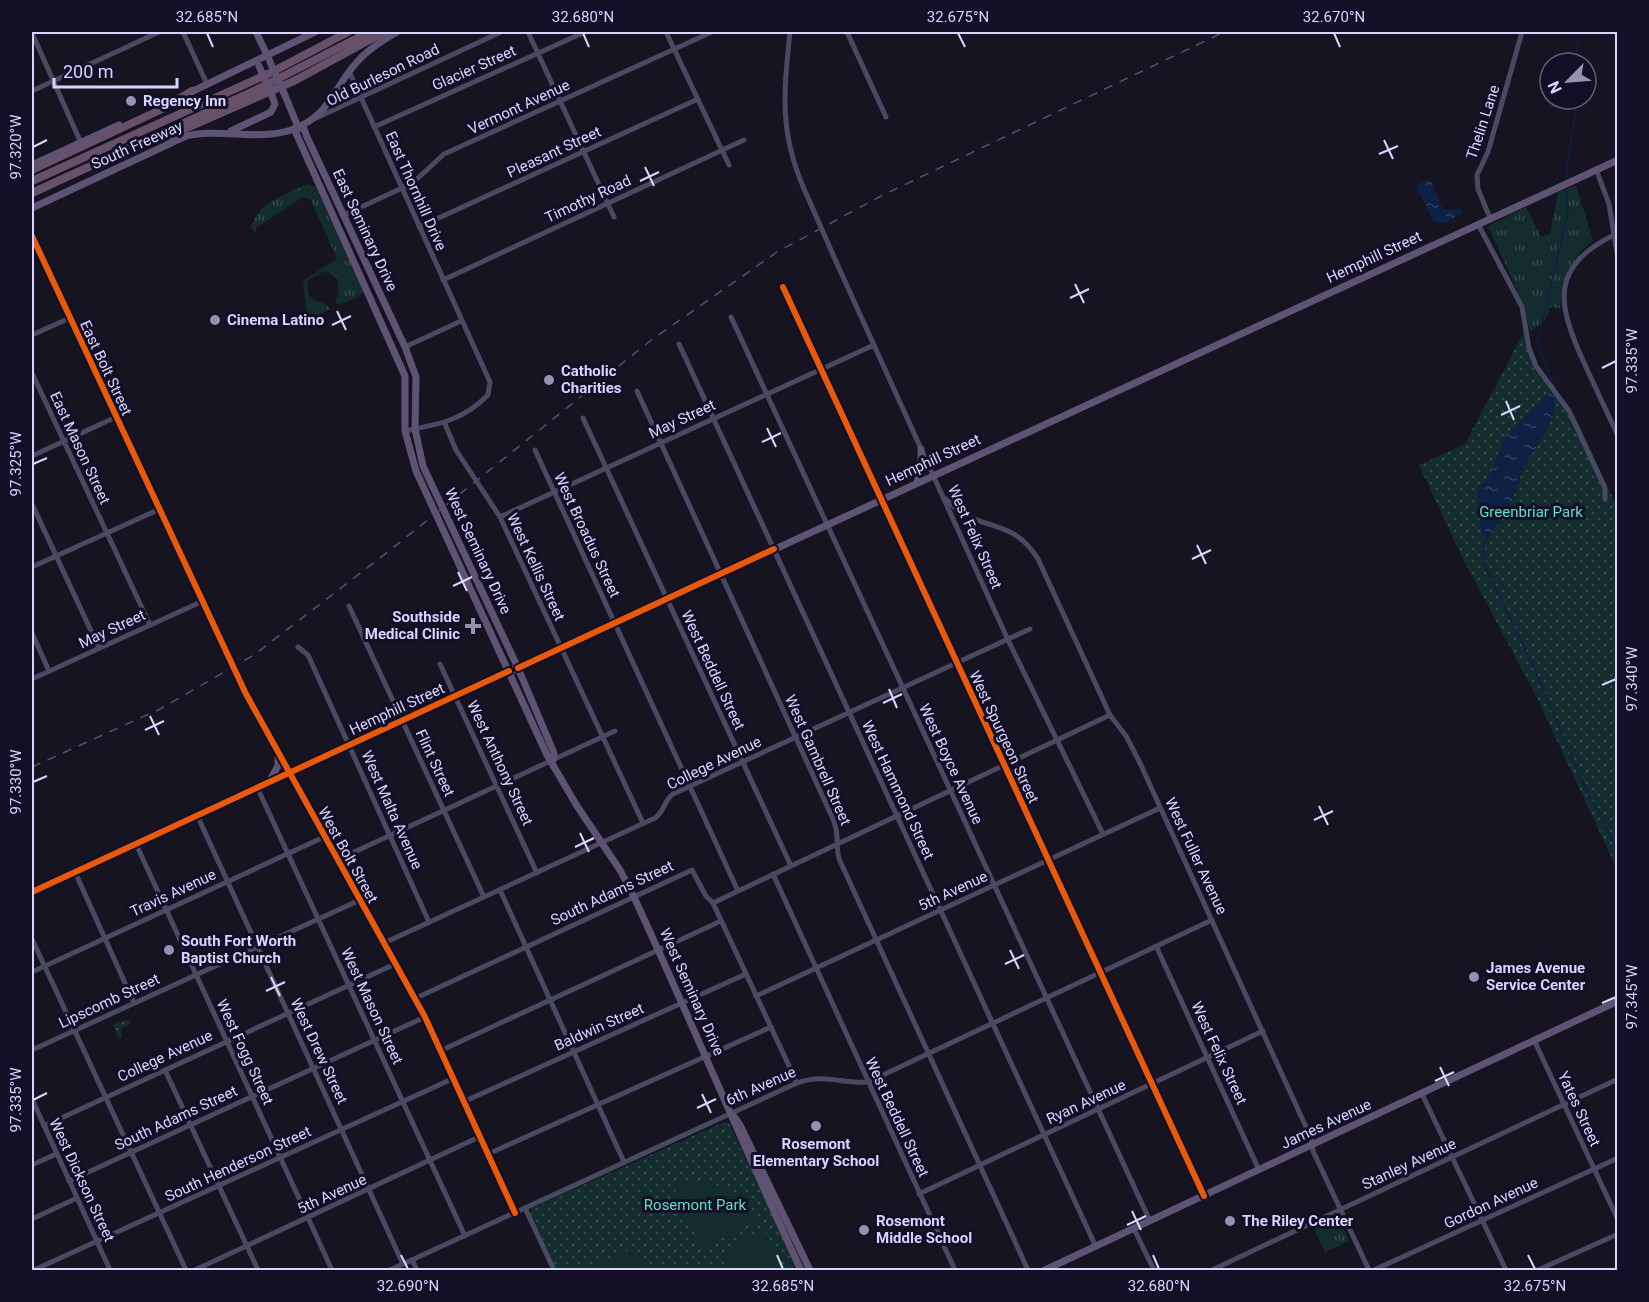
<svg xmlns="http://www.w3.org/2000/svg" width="1649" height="1302" viewBox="0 0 1649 1302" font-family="Roboto,sans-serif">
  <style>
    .grass { fill: url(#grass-tufts) }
    .park { fill: url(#park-dots) }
    .pitch { fill: #132c2d }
    .water { fill: url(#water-ripples) }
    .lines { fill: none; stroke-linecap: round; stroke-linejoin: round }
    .stream { stroke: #0d2144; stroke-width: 1.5 }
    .minor { stroke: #4a4962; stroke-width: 5 }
    .major { stroke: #5e5373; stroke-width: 7 }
    .highway { stroke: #67516a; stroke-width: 8 }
    .rail { stroke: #43596b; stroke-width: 1.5; stroke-dasharray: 9 8; stroke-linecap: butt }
    .minor-bridge { stroke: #4a4962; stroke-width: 5 }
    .major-bridge { stroke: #5e5373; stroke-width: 7 }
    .cycleway-casing { stroke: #130f26; stroke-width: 10 }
    .cycleway { stroke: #e8590c; stroke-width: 6 }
    .ticks { fill: none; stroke: #d9d4ff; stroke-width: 2 }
    .poi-dot { fill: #9591b1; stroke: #130f26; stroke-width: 2 }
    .labels { text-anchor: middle; stroke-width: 6; stroke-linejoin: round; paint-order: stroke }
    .street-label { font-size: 15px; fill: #d9d4ff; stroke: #130f26 }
    .poi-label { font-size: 15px; font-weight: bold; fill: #d9d4ff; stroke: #130f26; text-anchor: start }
    .park-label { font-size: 15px; fill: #5fe0c0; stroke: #130f26 }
    .neatline { fill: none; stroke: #d9d4ff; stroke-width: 2 }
    .ticks-label { font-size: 15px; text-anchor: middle; fill: #d9d4ff }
  </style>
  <defs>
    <pattern id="grass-tufts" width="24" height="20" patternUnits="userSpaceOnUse" patternTransform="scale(1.5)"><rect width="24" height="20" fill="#132c2d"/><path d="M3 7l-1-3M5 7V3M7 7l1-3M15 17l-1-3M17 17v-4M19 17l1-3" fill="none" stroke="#354a4c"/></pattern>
    <pattern id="park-dots" width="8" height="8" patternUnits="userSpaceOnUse" patternTransform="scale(1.5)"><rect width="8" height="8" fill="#132c2d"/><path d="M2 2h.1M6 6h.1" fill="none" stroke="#354a4c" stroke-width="1.8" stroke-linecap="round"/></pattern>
    <pattern id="water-ripples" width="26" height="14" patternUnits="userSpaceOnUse" patternTransform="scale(1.5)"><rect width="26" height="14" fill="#0d2144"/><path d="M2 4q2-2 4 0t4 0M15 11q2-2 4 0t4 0" fill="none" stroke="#304060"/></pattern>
  </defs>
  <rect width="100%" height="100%" fill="#161421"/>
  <g class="grass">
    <path d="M308 184 316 187 363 291 360 296 339 305 335 302 339 293 337 278 325 271 308 280C304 308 322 296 330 309L313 318 307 315 303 281 337 259 311 200 303 197 256 228V233L251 227C260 201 284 195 308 184Z"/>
    <path d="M1576 185 1593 240C1570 259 1562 279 1560 308L1550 307 1546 319 1530 332 1525 308 1488 226 1526 207 1541 237 1550 234 1558 192Z"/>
    <polygon points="1338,1217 1349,1241 1325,1252 1314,1229"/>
  </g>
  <g class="park">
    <polygon points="1524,332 1532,362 1539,376 1573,412 1617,507 1617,869 1537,698 1463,559 1419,465 1465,444"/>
    <polygon points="129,1019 131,1023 121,1029 122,1038 119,1039 113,1025"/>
    <polygon points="724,1122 729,1123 799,1270 557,1270 530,1212 532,1208"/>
  </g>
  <g class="pitch">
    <polygon points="709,1182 742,1196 756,1221 705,1246 700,1244 672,1184"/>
    <polygon points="764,1230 783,1270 734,1270 724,1249"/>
    <polygon points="634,1248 644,1270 585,1270"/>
  </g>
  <g class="water">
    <polygon points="1427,180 1431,181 1443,210 1461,209 1463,212 1444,224 1433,220 1416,186"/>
    <path d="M1551 391C1565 409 1536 446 1527 462 1520 474 1518 489 1512 501 1506 512 1499 523 1492 533L1488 538 1484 537 1481 531 1477 489C1490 481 1496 458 1502 444L1501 441Z"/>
  </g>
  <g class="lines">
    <g class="stream">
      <polyline points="1576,63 1579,32"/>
      <path d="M1567 181C1565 153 1577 127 1576 99"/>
      <polyline points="1554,387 1537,342 1568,214 1567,185"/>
      <polyline points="1486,536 1484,545 1485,566 1532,664 1590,799 1598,810 1618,852"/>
    </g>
    <g class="minor">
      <polyline points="183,32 207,84"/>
      <polyline points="528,32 614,217"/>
      <polyline points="666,32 729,165"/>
      <path d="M790 32C783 98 779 137 809 200"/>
      <polyline points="847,32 886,117"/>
      <polyline points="32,33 81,143"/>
      <path d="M349 71 490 382 488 395C462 421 439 424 405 431"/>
      <polyline points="32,91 159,32"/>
      <polyline points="312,120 501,32"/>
      <polyline points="374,127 585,32"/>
      <polyline points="1596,169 1609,204 1618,259"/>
      <polyline points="344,215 402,188 417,179 444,154 712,32"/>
      <polyline points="1490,218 1478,189 1477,175 1488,152 1522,32"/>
      <polyline points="1478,224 1522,307 1529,348 1536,366 1569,411 1605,488 1605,499"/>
      <polyline points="419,227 698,99"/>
      <path d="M1618 233C1548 266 1557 304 1585 365 1596 389 1607 412 1618 436"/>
      <polyline points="32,236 246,694 425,1017 515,1213"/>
      <polyline points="838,266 1008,640 1103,834"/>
      <polyline points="443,280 744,140"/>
      <polyline points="783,287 1204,1196"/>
      <polyline points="731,317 1150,1221"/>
      <polyline points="32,335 70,318"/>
      <polyline points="679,344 1096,1247"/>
      <polyline points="405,347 461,321"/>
      <polyline points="32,373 150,625"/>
      <path d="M637 391 833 819C841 838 834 846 840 861L1028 1270"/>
      <polyline points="583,418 791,866"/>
      <polyline points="445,424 456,450 500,517 643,823"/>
      <polyline points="535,450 738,891"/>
      <polyline points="32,456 116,417"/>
      <path d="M946 499C952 505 958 512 965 515 996 530 1017 525 1038 559L1110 715 1126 736 1140 763 1311 1138 1313 1151 1369 1270"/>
      <polyline points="32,504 99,648"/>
      <polyline points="500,517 874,345"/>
      <polyline points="32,567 160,509"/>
      <polyline points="349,606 484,897"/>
      <polyline points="32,633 49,671"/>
      <polyline points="298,647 308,655 429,922"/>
      <polyline points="440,664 537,873"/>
      <polyline points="32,679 203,601"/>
      <polyline points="257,787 465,1236"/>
      <polyline points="197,815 403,1264"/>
      <polyline points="136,844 332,1270"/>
      <polyline points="337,860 615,731"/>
      <polyline points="75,872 134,1003"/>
      <polyline points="773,874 955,1270"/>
      <polyline points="500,890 624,1162"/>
      <polyline points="713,903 1110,715"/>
      <polyline points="32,939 186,1270"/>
      <path d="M384 943 655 818C665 811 664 800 673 794L1030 629"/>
      <polyline points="1156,946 1259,1170"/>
      <polyline points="32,972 324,837"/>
      <polyline points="756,996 1160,808"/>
      <polyline points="414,999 692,870 706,896 713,903 797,1083"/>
      <polyline points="1534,1040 1618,1220"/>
      <polyline points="32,1050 360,900"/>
      <polyline points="440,1051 721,921"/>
      <polyline points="165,1070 258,1270"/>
      <polyline points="1422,1094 1506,1270"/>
      <polyline points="32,1099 110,1270"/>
      <polyline points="463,1102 746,974"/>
      <polyline points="44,1126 395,964"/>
      <polyline points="488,1154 771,1027"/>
      <polyline points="32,1165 56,1154"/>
      <polyline points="69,1181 425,1017"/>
      <polyline points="919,1194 1263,1031"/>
      <polyline points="525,1208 554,1270"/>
      <polyline points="32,1219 77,1198"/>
      <polyline points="1134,1229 1154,1270"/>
      <polyline points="412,1260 417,1270"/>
      <polyline points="34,1270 452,1079"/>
      <polyline points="195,1270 479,1137"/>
      <path d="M390 1270 797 1083C825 1073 841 1084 868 1082L1212 920"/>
      <polyline points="1212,1270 1618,1079"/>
      <polyline points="1374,1270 1618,1158"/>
      <polyline points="1538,1270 1618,1234"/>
    </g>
    <g class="major">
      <polyline points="256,32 269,59"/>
      <polyline points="189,93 315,32"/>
      <polyline points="284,93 298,127 304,129 307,137 405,347 416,377 415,429 423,466 518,668 554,753 553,760"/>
      <path d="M298 127 296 133 405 376V431L416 471 547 755 577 806 620 870 633 895C691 1020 743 1146 801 1270"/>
      <polyline points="231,131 271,112 275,104 272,96"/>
      <polyline points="32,165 119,125"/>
      <path d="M32 208 186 136C221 128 257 141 291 130 331 116 333 88 357 62 368 49 383 40 397 32"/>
      <polyline points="917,483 921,469 921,449"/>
      <polyline points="269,782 278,766 278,754"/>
      <polyline points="32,892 1618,160"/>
      <polyline points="733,1115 740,1125 810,1270"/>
      <polyline points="1045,1270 1618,1001"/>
    </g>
    <g class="highway">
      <polyline points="152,141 166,137 294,81 384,32"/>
      <polyline points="32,170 160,110 192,91"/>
      <polyline points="32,181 270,73 348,32"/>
      <polyline points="32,193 260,88 369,32"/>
    </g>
    <polyline class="rail" points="32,767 160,709 254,655 389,551 650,341 777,252 881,196 1224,32"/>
    <polyline class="minor-bridge" points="809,200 838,266"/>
    <g class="major-bridge">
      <polyline points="270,62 284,93"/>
      <polyline points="259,66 272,96"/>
    </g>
    <g class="cycleway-casing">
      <g id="cycleway">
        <polyline points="32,236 246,694 425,1017 515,1213"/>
        <polyline points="783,287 1204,1196"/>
        <polyline points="518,668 774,549"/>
        <polyline points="32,892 509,671"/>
      </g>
    </g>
    <use href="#cycleway" class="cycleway"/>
  </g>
  <path class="ticks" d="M207 33 213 47M583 33 589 47M958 33 965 47M1334 33 1340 47M1384 140 1393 159M33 147 47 140M1379 154 1398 146M645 167 654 186M640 181 659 172M1075 284 1084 303M1070 298 1089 289M337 311 346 330M332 325 351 316M1602 368 1616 361M1506 401 1514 420M1501 415 1520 406M767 428 776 447M762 442 781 433M33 464 47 458M1197 545 1206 564M1192 559 1211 550M458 572 467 591M453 586 472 577M1602 685 1616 679M889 689 897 708M883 703 902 694M150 716 159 735M145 730 164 721M33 782 47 776M1319 806 1328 825M1314 820 1333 811M580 833 589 852M575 847 594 838M1010 950 1019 969M1005 964 1024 955M271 977 280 996M266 991 285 982M1602 1003 1616 997M1440 1067 1449 1086M1435 1081 1454 1072M702 1094 711 1113M33 1100 47 1093M697 1108 716 1099M1132 1211 1141 1230M1127 1225 1146 1216M401 1255 408 1269M777 1255 783 1269M1153 1255 1159 1269M1528 1255 1535 1269"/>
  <g class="poi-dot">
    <circle cx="131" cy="101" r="6"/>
    <circle cx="215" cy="320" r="6"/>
    <circle cx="549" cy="380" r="6"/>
    <path d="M470 617h6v6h6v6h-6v6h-6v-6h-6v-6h6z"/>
    <circle cx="169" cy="950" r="6"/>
    <circle cx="1474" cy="977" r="6"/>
    <circle cx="816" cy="1126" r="6"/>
    <circle cx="1230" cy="1221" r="6"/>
    <circle cx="864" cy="1230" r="6"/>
  </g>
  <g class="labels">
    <g class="street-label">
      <text transform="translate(474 68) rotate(-24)" y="5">Glacier Street</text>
      <text transform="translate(383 75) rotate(-26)" y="5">Old Burleson Road</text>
      <text transform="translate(519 107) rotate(-25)" y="5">Vermont Avenue</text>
      <text transform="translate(1483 122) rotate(-72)" y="5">Thelin Lane</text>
      <text transform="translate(137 145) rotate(-24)" y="5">South Freeway</text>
      <text transform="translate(554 152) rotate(-25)" y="5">Pleasant Street</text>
      <text transform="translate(416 191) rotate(66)" y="5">East Thornhill Drive</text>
      <text transform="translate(588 199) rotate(-25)" y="5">Timothy Road</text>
      <text transform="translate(365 230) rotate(65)" y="5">East Seminary Drive</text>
      <text transform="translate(1374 257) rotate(-25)" y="5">Hemphill Street</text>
      <text transform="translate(106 368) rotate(65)" y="5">East Bolt Street</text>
      <text transform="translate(682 419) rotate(-25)" y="5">May Street</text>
      <text transform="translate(80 448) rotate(65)" y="5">East Mason Street</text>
      <text transform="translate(933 460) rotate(-25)" y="5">Hemphill Street</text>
      <text transform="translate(587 535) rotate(65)" y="5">West Broadus Street</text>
      <text transform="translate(975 537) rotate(66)" y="5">West Felix Street</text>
      <text transform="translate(478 551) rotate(65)" y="5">West Seminary Drive</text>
      <text transform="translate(536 567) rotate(65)" y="5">West Kellis Street</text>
      <text transform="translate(112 629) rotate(-25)" y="5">May Street</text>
      <text transform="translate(713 670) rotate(65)" y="5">West Beddell Street</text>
      <text transform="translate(397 709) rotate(-25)" y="5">Hemphill Street</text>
      <text transform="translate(1004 737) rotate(65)" y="5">West Spurgeon Street</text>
      <text transform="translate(818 760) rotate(66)" y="5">West Gambrell Street</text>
      <text transform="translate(435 763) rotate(65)" y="5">Flint Street</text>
      <text transform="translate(500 763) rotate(65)" y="5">West Anthony Street</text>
      <text transform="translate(714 763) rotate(-26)" y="5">College Avenue</text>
      <text transform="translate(951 764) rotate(65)" y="5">West Boyce Avenue</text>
      <text transform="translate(898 790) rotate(65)" y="5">West Hammond Street</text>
      <text transform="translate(392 810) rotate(66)" y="5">West Malta Avenue</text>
      <text transform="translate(348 855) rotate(61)" y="5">West Bolt Street</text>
      <text transform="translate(1196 856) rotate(65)" y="5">West Fuller Avenue</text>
      <text transform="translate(953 891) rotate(-25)" y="5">5th Avenue</text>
      <text transform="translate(173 893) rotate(-25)" y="5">Travis Avenue</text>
      <text transform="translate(612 893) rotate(-25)" y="5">South Adams Street</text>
      <text transform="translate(692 992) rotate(66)" y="5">West Seminary Drive</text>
      <text transform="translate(109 1001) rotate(-25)" y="5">Lipscomb Street</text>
      <text transform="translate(372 1006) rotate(65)" y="5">West Mason Street</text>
      <text transform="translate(599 1027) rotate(-24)" y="5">Baldwin Street</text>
      <text transform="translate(319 1051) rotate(65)" y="5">West Drew Street</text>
      <text transform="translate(245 1052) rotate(65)" y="5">West Fogg Street</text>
      <text transform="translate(1219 1053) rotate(65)" y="5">West Felix Street</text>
      <text transform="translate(165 1056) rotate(-25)" y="5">College Avenue</text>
      <text transform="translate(761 1086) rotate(-24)" y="5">6th Avenue</text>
      <text transform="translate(1086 1102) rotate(-25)" y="5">Ryan Avenue</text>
      <text transform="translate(1579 1109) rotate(65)" y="5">Yates Street</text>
      <text transform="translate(897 1117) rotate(65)" y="5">West Beddell Street</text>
      <text transform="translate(176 1118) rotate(-25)" y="5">South Adams Street</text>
      <text transform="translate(1326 1124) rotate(-25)" y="5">James Avenue</text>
      <text transform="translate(238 1164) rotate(-25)" y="5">South Henderson Street</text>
      <text transform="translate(1409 1164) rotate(-25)" y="5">Stanley Avenue</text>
      <text transform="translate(82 1180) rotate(65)" y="5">West Dickson Street</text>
      <text transform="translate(332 1194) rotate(-25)" y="5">5th Avenue</text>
      <text transform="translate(1491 1203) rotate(-25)" y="5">Gordon Avenue</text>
    </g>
    <g class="poi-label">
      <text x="143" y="106">Regency Inn</text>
      <text x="227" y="325">Cinema Latino</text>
      <text x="561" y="376">Catholic<tspan x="561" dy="17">Charities</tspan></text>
      <text x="460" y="622" text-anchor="end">Southside<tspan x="460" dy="17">Medical Clinic</tspan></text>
      <text x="181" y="946">South Fort Worth<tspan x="181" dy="17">Baptist Church</tspan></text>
      <text x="1486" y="973">James Avenue<tspan x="1486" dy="17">Service Center</tspan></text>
      <text x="816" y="1149" text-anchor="middle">Rosemont<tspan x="816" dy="17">Elementary School</tspan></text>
      <text x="876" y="1226">Rosemont<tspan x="876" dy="17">Middle School</tspan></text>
      <text x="1242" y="1226">The Riley Center</text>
    </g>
    <g class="park-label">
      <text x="1531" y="517">Greenbriar Park</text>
      <text x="695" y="1210">Rosemont Park</text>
    </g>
  </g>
  <rect width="1649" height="1302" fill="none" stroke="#130f26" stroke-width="66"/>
  <g transform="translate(1568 81) rotate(245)"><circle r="28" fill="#130f26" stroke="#625e7d" stroke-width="1.5"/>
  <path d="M0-4.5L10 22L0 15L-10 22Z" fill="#9591b1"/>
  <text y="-9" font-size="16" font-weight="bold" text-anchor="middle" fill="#d9d4ff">N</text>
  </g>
  <path d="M54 78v9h123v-9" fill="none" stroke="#d9d4ff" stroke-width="3"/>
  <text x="63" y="78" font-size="18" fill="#d9d4ff" stroke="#130f26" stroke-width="4.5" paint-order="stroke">200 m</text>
  <rect x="33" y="33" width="1583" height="1236" class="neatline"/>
  <g class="ticks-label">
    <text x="207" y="22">32.685°N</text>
    <text x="583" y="22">32.680°N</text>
    <text x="958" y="22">32.675°N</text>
    <text x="1334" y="22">32.670°N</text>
    <text transform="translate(16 147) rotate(-90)" y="5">97.320°W</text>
    <text transform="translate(1632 361) rotate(-90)" y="5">97.335°W</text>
    <text transform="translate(16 464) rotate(-90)" y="5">97.325°W</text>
    <text transform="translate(1632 679) rotate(-90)" y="5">97.340°W</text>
    <text transform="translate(16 782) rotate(-90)" y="5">97.330°W</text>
    <text transform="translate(1632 997) rotate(-90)" y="5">97.345°W</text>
    <text transform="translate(16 1100) rotate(-90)" y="5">97.335°W</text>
    <text x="408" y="1291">32.690°N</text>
    <text x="783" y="1291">32.685°N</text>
    <text x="1159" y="1291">32.680°N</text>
    <text x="1535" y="1291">32.675°N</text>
  </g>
</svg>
